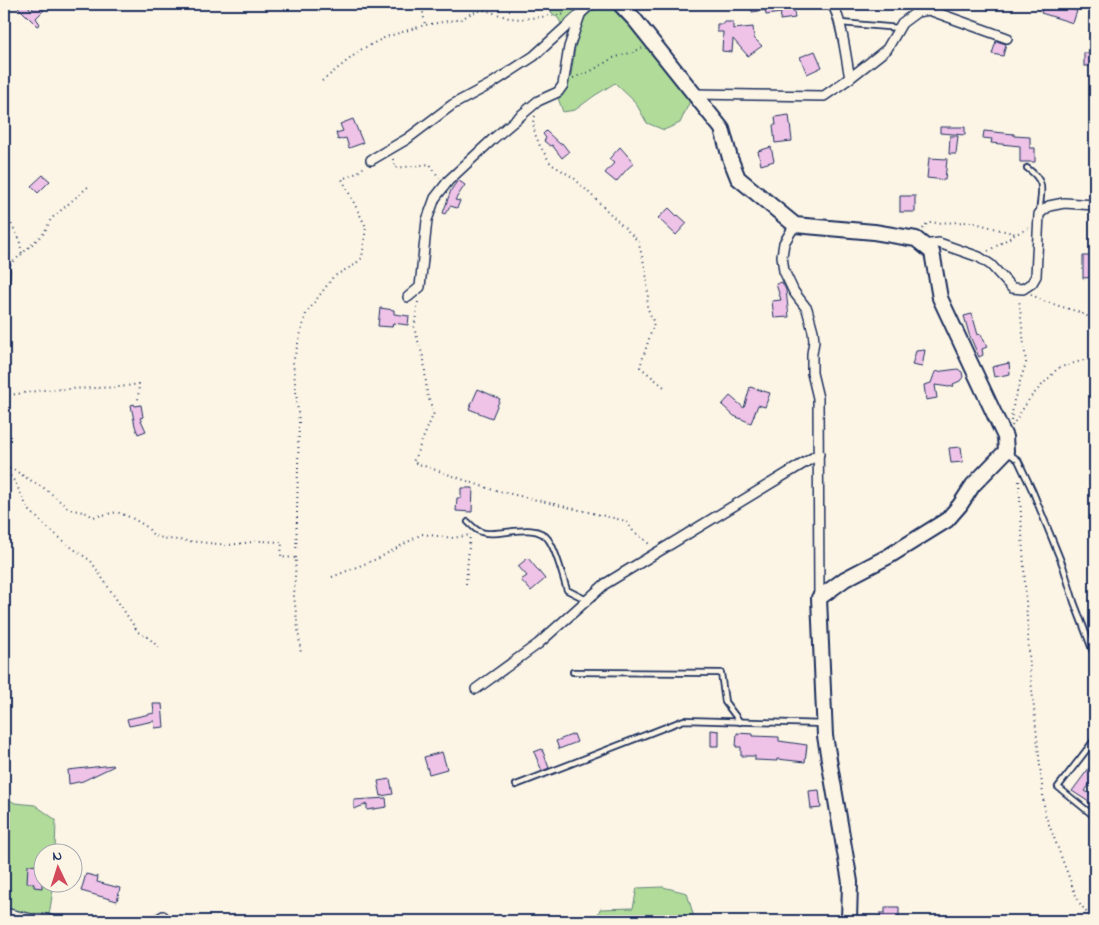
<svg xmlns="http://www.w3.org/2000/svg" width="1099" height="925" viewBox="0 0 1099 925" font-family="'Indie Flower',sans-serif">
  <style>
    .green { fill: #b0db99; stroke: #66857c }
    .building { fill: #efc2e7; stroke: #1b2f5e }
    .lines { fill: none; stroke-linecap: round; stroke-linejoin: round }
    .lane-casing { stroke: #1b2f5e; stroke-width: 8 }
    .street-casing { stroke: #1b2f5e; stroke-width: 12 }
    .secondary-casing { stroke: #1b2f5e; stroke-width: 18 }
    .path { stroke: #1b2f5e; stroke-width: 2; stroke-dasharray: 1 4; stroke-linecap: butt }
    .lane { stroke: #fcf5e5; stroke-width: 4.5 }
    .street { stroke: #fcf5e5; stroke-width: 9 }
    .secondary { stroke: #fcf5e5; stroke-width: 14 }
  </style>
  <rect width="100%" height="100%" fill="#fcf5e5"/>
  <filter id="ink" filterUnits="userSpaceOnUse"><feTurbulence type="fractalNoise" baseFrequency=".02" numOctaves="2"/><feDisplacementMap in="SourceGraphic" scale="10" xChannelSelector="R" yChannelSelector="G"/><feConvolveMatrix kernelMatrix="1 2 1 2 8 2 1 2 1" color-interpolation-filters="sRGB"/></filter>
  <g filter="url(#ink)">
    <g class="green">
      <polygon points="554,4 613,4 641,34 691,99 680,123 664,130 647,123 635,102 615,83 594,96 575,110 563,112 558,98 571,75 575,48 558,18 551,12"/>
      <polygon points="4,797 15,803 35,805 56,820 55,852 42,852 42,882 54,883 49,916 27,916 4,910"/>
      <polygon points="663,887 687,893 695,921 596,921 600,909 633,908 637,888"/>
    </g>
    <g class="building">
      <polygon points="15,4 27,4 31,10 37,4 44,10 36,18 40,24 37,26"/>
      <polygon points="751,4 793,4 795,18 780,20 781,13 766,15 765,10 752,12"/>
      <polygon points="1044,4 1056,4 1077,11 1073,23 1041,13"/>
      <polygon points="724,22 733,22 733,29 753,27 754,38 762,46 748,56 733,39 732,52 722,51 723,32 717,32 717,24 724,24"/>
      <polygon points="996,41 1006,44 1003,56 992,54"/>
      <polygon points="815,51 822,67 807,74 800,57"/>
      <rect x="1084" y="53" width="11" height="13"/>
      <polygon points="789,115 792,141 775,143 773,125 776,125 775,117"/>
      <polygon points="353,119 363,143 349,148 346,138 338,140 336,133 343,131 340,124"/>
      <polygon points="940,127 965,127 965,135 940,133"/>
      <polygon points="546,131 560,144 562,143 569,152 562,158 552,145 550,146 544,141 546,138 543,134"/>
      <polygon points="984,131 1014,134 1014,136 1030,137 1030,148 1035,148 1035,162 1020,162 1020,146 991,143 992,139 983,138"/>
      <polygon points="950,136 958,136 956,154 949,154"/>
      <polygon points="620,147 634,163 628,168 616,182 605,173 614,163 609,159"/>
      <polygon points="771,147 774,161 761,165 758,151"/>
      <polygon points="929,158 947,159 945,180 927,178"/>
      <polygon points="43,175 50,181 38,193 31,186"/>
      <polygon points="458,180 465,185 455,200 460,201 457,208 450,206 445,214 443,213 451,190"/>
      <rect x="900" y="196" width="15" height="16"/>
      <polygon points="669,208 677,216 678,215 687,223 676,235 658,218"/>
      <polygon points="1083,256 1095,256 1095,277 1083,278"/>
      <polygon points="782,282 786,290 789,317 774,318 772,301 781,300 776,284"/>
      <polygon points="380,308 394,310 394,314 409,316 408,325 393,323 392,327 378,326"/>
      <polygon points="972,314 978,335 981,334 987,347 982,349 983,355 979,357 969,334 964,316"/>
      <polygon points="925,350 922,367 912,365 916,351"/>
      <polygon points="1009,363 1010,374 994,377 992,367"/>
      <polygon points="958,369 962,372 963,377 960,381 953,384 954,386 949,387 935,385 937,398 926,400 924,385 931,383 935,372"/>
      <polygon points="750,387 770,393 765,407 758,405 751,423 734,416 722,405 730,396 744,408"/>
      <polygon points="478,389 500,399 492,418 469,409"/>
      <polygon points="134,404 135,406 141,405 143,417 140,418 146,431 138,434 135,426 131,405"/>
      <polygon points="961,447 963,462 951,463 949,448"/>
      <polygon points="461,488 473,488 472,512 456,511 457,498 461,498"/>
      <polygon points="528,558 545,579 531,591 521,580 527,576 518,566"/>
      <polygon points="153,704 162,704 164,727 155,728 154,721 129,726 127,719 154,713"/>
      <polygon points="711,730 719,731 719,746 711,746"/>
      <polygon points="737,733 753,734 753,736 779,737 779,741 807,745 805,762 777,759 777,761 755,760 755,756 741,756 741,747 736,747"/>
      <polygon points="574,734 577,742 559,749 556,741"/>
      <polygon points="542,749 549,768 542,771 534,752"/>
      <polygon points="442,752 447,769 429,774 424,757"/>
      <polygon points="1095,760 1095,776 1085,791 1095,797 1095,806 1072,791"/>
      <polygon points="113,765 114,766 83,781 69,784 68,770"/>
      <polygon points="390,779 393,794 381,796 378,781"/>
      <polygon points="819,790 821,808 811,809 809,791"/>
      <polygon points="386,798 387,807 367,810 367,804 354,809 354,800"/>
      <polygon points="28,865 42,866 42,888 34,887 34,884 27,883"/>
      <polygon points="86,874 98,877 97,882 120,888 117,901 81,891"/>
      <polygon points="885,907 899,907 899,921 880,921 880,913 885,913"/>
    </g>
    <g class="lines">
      <g class="lane-casing">
        <g id="lane">
          <polyline points="918,4 922,11"/>
          <polyline points="841,23 899,28"/>
          <path d="M1027 168C1047 182 1041 191 1039 213"/>
          <polyline points="1007,452 1018,460 1033,492 1063,566 1074,602 1095,657"/>
          <path d="M468 522C471 525 474 528 477 530 494 541 534 519 548 539 557 551 562 575 567 590L587 600"/>
          <polyline points="573,672 721,673 725,702 740,722"/>
          <polyline points="1095,739 1058,787 1095,817"/>
          <polyline points="516,785 684,720 824,724"/>
        </g>
      </g>
      <g class="street-casing">
        <g id="street">
          <path d="M832 4C842 18 846 60 850 78"/>
          <polyline points="929,10 1007,38"/>
          <polyline points="694,94 824,96 850,78 887,49 902,23 917,12 929,10 939,4"/>
          <polyline points="371,160 407,139 452,105 491,84 534,56 591,4"/>
          <polyline points="795,225 784,243 782,256 784,271 794,292 807,309 813,331 814,341 812,354 812,373 818,398 819,598"/>
          <polyline points="923,245 939,243 979,257 991,265 1012,288 1023,289 1032,283 1036,276 1039,214 1049,206 1064,203 1095,205"/>
          <polyline points="4,283 5,271"/>
          <polyline points="408,297 420,287 427,220 435,198 449,180 493,139 538,101 558,92 563,85 569,47 581,12"/>
          <polyline points="476,689 538,644 605,584 819,454"/>
          <polyline points="4,913 31,919 46,919 52,921"/>
          <polyline points="155,921 163,916"/>
        </g>
      </g>
      <g class="secondary-casing">
        <polyline id="secondary" points="620,4 635,20 722,129 730,158 738,178 795,225 874,232 916,239 932,252 940,298 1005,437 1006,451 973,485 960,505 947,520 889,556 845,579 819,598 825,736 850,882 849,921"/>
      </g>
      <g class="path">
        <polyline points="425,4 422,6 425,25"/>
        <polyline points="573,78 591,71 613,58 633,52 642,48"/>
        <polyline points="322,81 362,49 386,37 425,25 461,19 472,13 485,10 509,18 522,19 567,14"/>
        <polyline points="535,116 533,122 535,134 540,146 551,164 574,178 638,241 646,271 648,295 647,307 654,323 640,367 664,387"/>
        <polyline points="393,159 396,168 430,164 439,178"/>
        <polyline points="4,211 19,238 22,254"/>
        <polyline points="923,229 927,223 971,222 1016,234"/>
        <polyline points="988,251 1016,234 1029,228"/>
        <polyline points="10,265 44,233 51,219 89,186"/>
        <polyline points="1031,294 1043,301 1079,312 1095,320"/>
        <polyline points="418,302 414,328 424,360 427,394 434,413 413,462 490,489 626,521 633,531 645,540 650,545"/>
        <polyline points="4,396 43,390 120,387 139,384 138,401"/>
        <polyline points="1011,421 1014,400 1026,363 1019,299"/>
        <polyline points="1012,426 1030,398 1058,368 1084,360 1095,359"/>
        <polyline points="4,468 13,469 25,477 47,490 69,509 87,513 93,517 117,512 132,518 147,527 154,536 168,539 229,545 260,541 282,542 281,557 296,558 294,596 301,654"/>
        <polyline points="4,468 15,482 28,509 49,529 71,547 91,561 138,632 148,637 160,649"/>
        <polyline points="1019,481 1030,670 1045,814 1078,901 1093,921"/>
        <polyline points="296,558 299,422 293,362 306,314 333,277 354,265 362,258 366,227 342,179 357,173 364,167"/>
        <polyline points="332,577 379,558 422,534 453,538 470,535"/>
        <polyline points="466,584 470,534"/>
      </g>
      <use href="#lane" class="lane"/>
      <use href="#street" class="street"/>
      <use href="#secondary" class="secondary"/>
    </g>
  </g>
  <rect width="1099" height="925" fill="none" stroke="#fcf5e5" stroke-width="20"/>
  <rect x="10" y="10" width="1079" height="905" fill="none" stroke="#1b2f5e" stroke-width="2" filter="url(#ink)"/>
  <g transform="translate(58 868) rotate(356)"><circle r="24" fill="#fcf5e5" stroke="#a2a6af"/>
  <path d="M0-4L9 19L0 12L-9 19Z" fill="#d1495b"/>
  <text y="-8" font-size="14" font-weight="bold" text-anchor="middle" fill="#1b2f5e">N</text>
  </g>
</svg>
